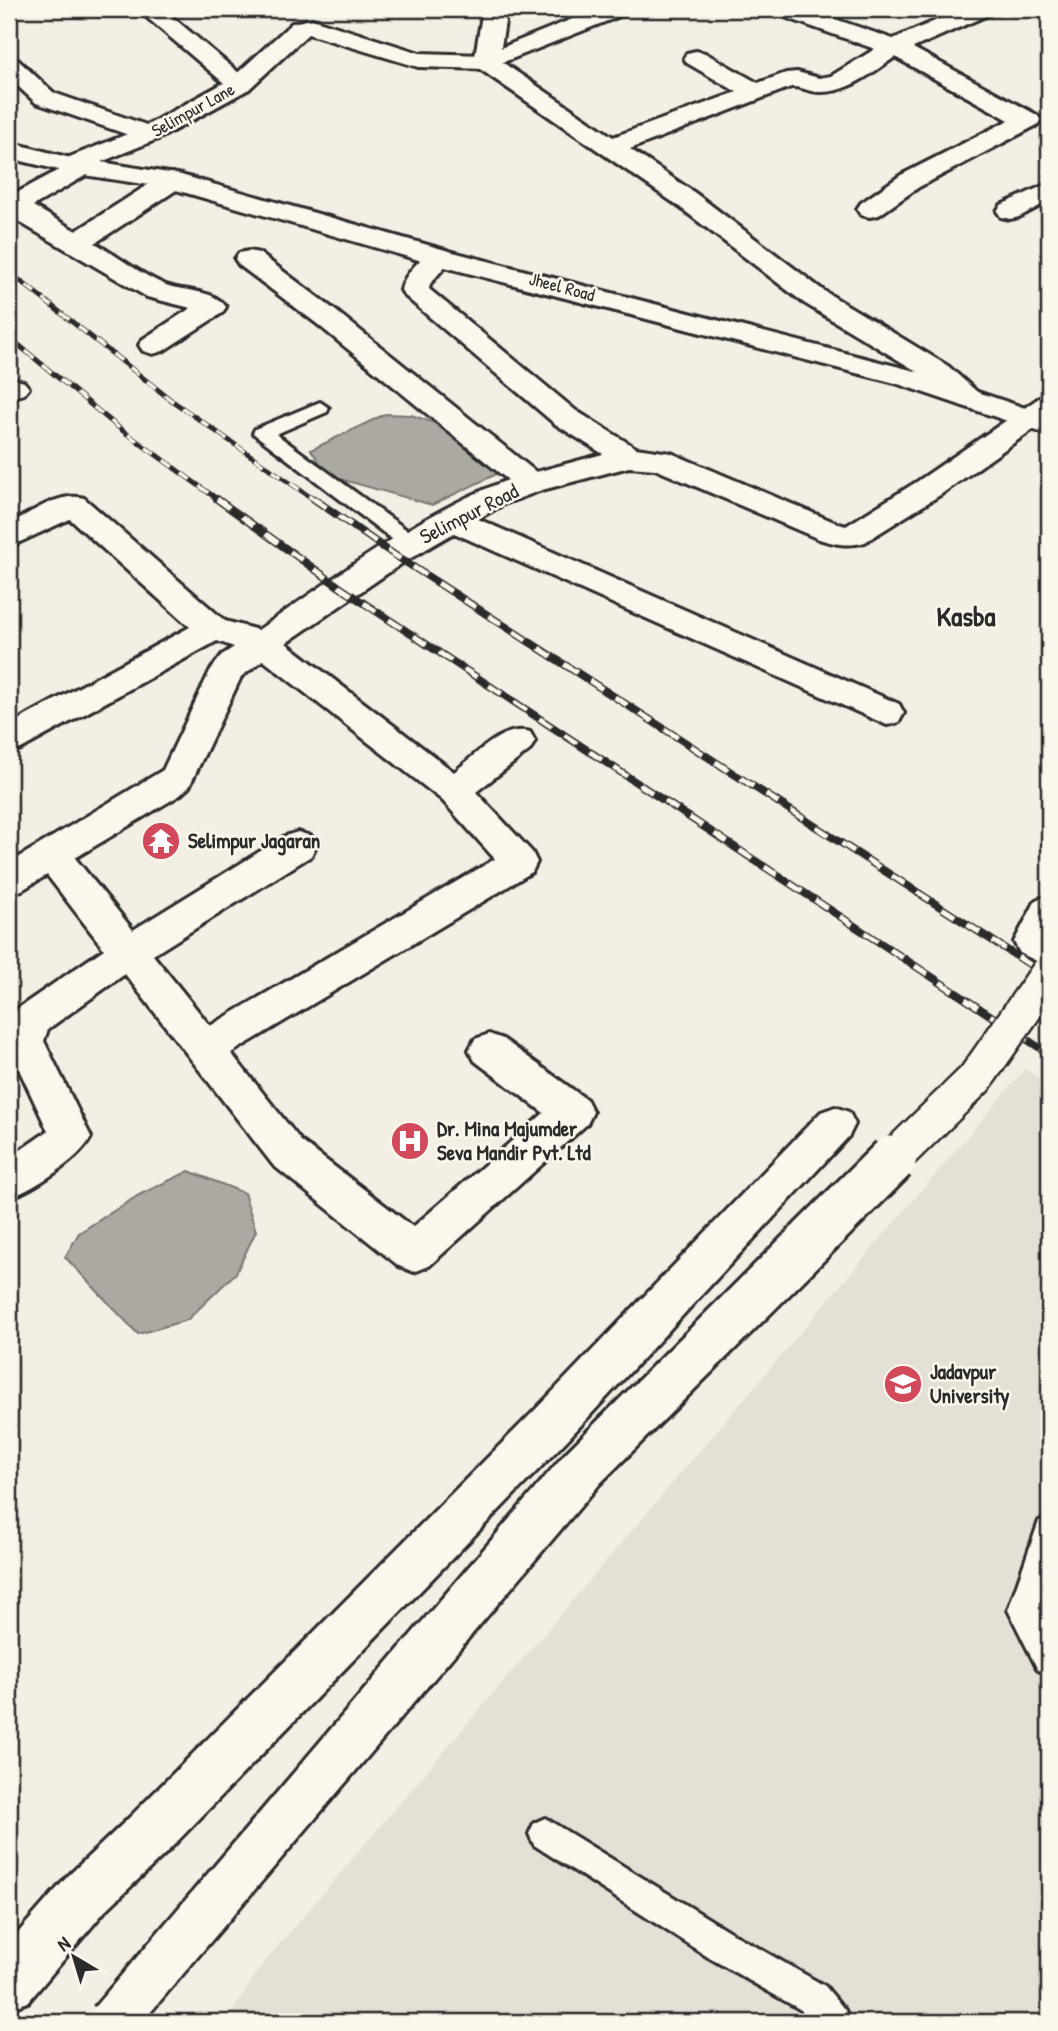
<svg xmlns="http://www.w3.org/2000/svg" width="1058" height="2031" viewBox="0 0 1058 2031" font-family="'Patrick Hand',sans-serif">
  <style>
    .built { fill: #e4e0d6 }
    .water { fill: #aca9a2; stroke: #787772; stroke-width: 2 }
    .lines { fill: none; stroke-linecap: round; stroke-linejoin: round }
    .service-casing { stroke: #2b2b2b; stroke-width: 6 }
    .minor-casing { stroke: #2b2b2b; stroke-width: 6 }
    .tertiary-casing { stroke: #2b2b2b; stroke-width: 6 }
    .service { fill: #fbf7ec; fill-rule: evenodd }
    .minor { fill: #fbf7ec; fill-rule: evenodd }
    .tertiary { fill: #fbf7ec; fill-rule: evenodd }
    .rail-far1-casing { stroke: #2b2b2b; stroke-width: 5 }
    .rail-casing { stroke: #2b2b2b; stroke-width: 8 }
    .rail-far1 { stroke: #fbf7ec; stroke-width: 3.5; stroke-dasharray: 11; stroke-linecap: butt }
    .rail { stroke: #fbf7ec; stroke-width: 5; stroke-dasharray: 15; stroke-linecap: butt }
    .secondary-bridge-far1-casing { stroke: #2b2b2b; stroke-width: 40; stroke-linecap: butt }
    .secondary-bridge-casing { stroke: #2b2b2b; stroke-width: 52; stroke-linecap: butt }
    .secondary-bridge-far1 { stroke: #fbf7ec; stroke-width: 35 }
    .secondary-bridge { stroke: #fbf7ec; stroke-width: 46 }
    .labels { text-anchor: middle; stroke-width: 5; stroke-linejoin: round; paint-order: stroke }
    .far-street-label { font-size: 18px; fill: #2b2b2b; stroke: #fbf7ec }
    .street-label { font-size: 21px; fill: #2b2b2b; stroke: #fbf7ec }
    .poi-label { font-size: 21px; font-weight: bold; fill: #2b2b2b; stroke: #fbf7ec; text-anchor: start }
    .district-label { font-size: 28px; font-weight: bold; fill: #2b2b2b; stroke: #fbf7ec }
  </style>
  <rect width="100%" height="100%" fill="#f3efe4"/>
  <filter id="ink" filterUnits="userSpaceOnUse"><feTurbulence type="fractalNoise" baseFrequency=".0143" numOctaves="2"/><feDisplacementMap in="SourceGraphic" scale="14" xChannelSelector="R" yChannelSelector="G"/><feConvolveMatrix kernelMatrix="1 2 1 2 8 2 1 2 1" color-interpolation-filters="sRGB"/></filter>
  <g filter="url(#ink)">
    <polygon class="built" points="1025,1069 1049,1085 1049,2022 226,2022 261,1966"/>
    <g class="water">
      <polygon points="385,414 411,415 457,430 501,472 432,505 329,476 311,450"/>
      <polygon points="189,1171 244,1193 256,1231 236,1273 187,1320 138,1334 65,1257 79,1233 139,1195"/>
    </g>
    <g class="lines">
      <g class="service-casing">
        <g id="service">
          <polygon points="320,402 329,408 327,412 276,434 419,539 422,544 419,549 405,549 253,433 255,429"/>
          <polygon points="1049,1517 1049,1576 1039,1608 1049,1628 1049,1674 1038,1670 1008,1610 1039,1521"/>
          <polygon points="545,1818 732,1933 825,1986 845,2010 850,2022 811,2022 801,2010 708,1957 534,1845 529,1834 534,1823"/>
        </g>
      </g>
      <g class="minor-casing">
        <g id="minor">
          <polygon points="137,9 163,9 252,84 249,89 240,91 231,89"/>
          <path d="M483 9H507L499 60 613 137 737 92 687 63 684 58 687 53 696 51 705 53 758 83 786 73 797 72 819 78 831 76 875 49 776 14 772 9H806L893 39 963 9H994L990 14 913 48 1037 115 1041 120 1037 125 919 187 879 215 870 217 861 215 857 209 861 203 901 175 1009 120 895 57C872 73 848 93 819 92 809 92 801 86 791 87L630 149 695 193 824 291 948 366 985 399 980 405 970 408 960 405 928 378 804 303 677 205 477 67 474 62Z"/>
          <polygon points="9,58 18,60 54,93 158,129 162,134 158,139 149,142 36,103 9,78"/>
          <path d="M9 142 90 163 94 168 90 173 33 206 76 231 163 175 172 173 181 175 185 181 181 187 95 243C118 256 141 275 166 285 184 292 214 289 226 307L222 313 163 351 153 354 143 351 139 345 143 339 191 308 147 297 9 216V197L59 170 9 158Z"/>
          <polygon points="1049,183 1049,201 1019,217 1010,219 1001,217 997,211 1001,205"/>
          <path d="M439 249 449 251 453 257 430 284 429 289 575 410 636 448 671 453 839 524 846 526 918 481 1039 398 1049 395V418L940 495 865 542C848 547 836 544 819 539L655 469 629 467 542 490 504 504 478 519 899 704 904 713 899 722 887 725 454 533 404 562 286 643 454 772C475 756 502 724 530 732L535 741 530 750 476 792 532 852 537 862 532 872 231 1053 301 1141 413 1227 544 1113 475 1061 469 1050 475 1039 489 1034 503 1039 587 1100 593 1112 587 1124 429 1266 414 1272 399 1266 273 1165 125 974 48 1029 44 1041 91 1137C81 1159 32 1190 9 1198V1158L48 1131 9 1048V1030L17 1009 104 949 47 875 22 890 9 894V863L163 770 210 671 222 655 234 647 217 641 21 749 9 752V725L190 627 70 519 9 547V524C31 513 59 491 84 498L225 621 258 630C335 578 421 512 508 480L316 323 239 265 235 259 239 253 249 251 259 253 336 311 536 472 603 454 555 424 405 296 401 290C404 274 424 253 439 249ZM263 660 442 800 495 859 210 1026 153 955 311 856 316 846 311 836 298 832 285 836 133 930 75 858 180 795 189 787 241 677Z"/>
          <polygon points="14,379 24,382 29,388 24,394 9,398 9,380"/>
          <polygon points="1049,895 1049,967 1020,953 1014,942 1036,900"/>
          <polygon points="835,1107 849,1112 855,1124 849,1136 568,1439 166,1853 104,1912 28,2002 9,2009 9,1943 68,1876 130,1817 536,1409 821,1112"/>
        </g>
      </g>
      <g class="tertiary-casing">
        <polygon id="tertiary" points="597,9 629,9 625,14 486,69 418,67 308,34 249,89 158,139 101,162 181,175 449,251 915,371 1049,416 1049,435 895,383 429,263 169,188 71,173 62,170 58,165 62,160 140,129 231,79 292,23 312,19 420,53 483,55"/>
      </g>
      <use href="#service" class="service"/>
      <use href="#minor" class="minor"/>
      <use href="#tertiary" class="tertiary"/>
      <g class="rail-far1-casing">
        <g id="rail-far1">
          <polyline points="9,272 171,400 316,501"/>
          <polyline points="9,337 119,428 220,501"/>
        </g>
      </g>
      <g class="rail-casing">
        <g id="rail">
          <polyline points="217,499 341,588 1049,1054"/>
          <polyline points="314,499 393,554 1049,977"/>
        </g>
      </g>
      <use href="#rail-far1" class="rail-far1"/>
      <use href="#rail" class="rail"/>
      <g class="secondary-bridge-far1-casing">
        <polyline id="secondary-bridge-far1" points="891,1161 975,1079 1049,973"/>
      </g>
      <g class="secondary-bridge-casing">
        <polyline id="secondary-bridge" points="112,2022 583,1468 893,1159"/>
      </g>
      <use href="#secondary-bridge-far1" class="secondary-bridge-far1"/>
      <use href="#secondary-bridge" class="secondary-bridge"/>
    </g>
  </g>
  <defs>
    <g id="temple-disc" transform="scale(2.0125)"><circle r="9.5" fill="#d1495b" stroke="#fbf7ec"/><path d="M0-6L5-2H3V0L6.5 2.5H4V6H1.5V3h-3V6H-4V2.5H-6.5L-3 0V-2H-5Z" fill="#fff"/></g>
    <g id="hospital-disc" transform="scale(2.0125)"><circle r="9.5" fill="#d1495b" stroke="#fbf7ec"/><path d="M-5-5h3v3.5h4V-5h3V5h-3V1.5h-4V5h-3Z" fill="#fff"/></g>
    <g id="university-disc" transform="scale(2.0125)"><circle r="9.5" fill="#d1495b" stroke="#fbf7ec"/><path d="M0-5L7-2L0 1L-7-2ZM-4 1L0 2.5L4 1V4Q0 6-4 4Z" fill="#fff"/></g>
  </defs>
  <g fill-rule="evenodd">
    <use href="#temple-disc" x="161" y="841"/>
    <use href="#hospital-disc" x="410" y="1141"/>
    <use href="#university-disc" x="903" y="1384"/>
  </g>
  <g class="labels">
    <g class="far-street-label">
      <text transform="translate(193 110) rotate(-29)" y="6">Selimpur Lane</text>
      <text transform="translate(562 287) rotate(15)" y="6">Jheel Road</text>
    </g>
    <g class="street-label">
      <text transform="translate(469 514) rotate(-27)" y="7">Selimpur Road</text>
    </g>
    <g class="poi-label">
      <text x="188" y="848">Selimpur Jagaran</text>
      <text x="437" y="1136">Dr. Mina Majumder<tspan x="437" dy="24">Seva Mandir Pvt. Ltd</tspan></text>
      <text x="930" y="1379">Jadavpur<tspan x="930" dy="24">University</tspan></text>
    </g>
    <g class="district-label">
      <text x="966" y="626">Kasba</text>
    </g>
  </g>
  <rect width="1058" height="2031" fill="none" stroke="#fbf7ec" stroke-width="35"/>
  <rect x="18" y="18" width="1023" height="1996" fill="none" stroke="#2b2b2b" stroke-width="2.5" filter="url(#ink)"/>
  <g transform="translate(74 1957) rotate(322)" stroke="#fbf7ec" stroke-width="5" paint-order="stroke">
  <path d="M0-5L12 26L0 18L-12 26Z" fill="#2b2b2b"/>
  <text y="-10" font-size="19" font-weight="bold" text-anchor="middle" fill="#2b2b2b">N</text>
  </g>
</svg>
